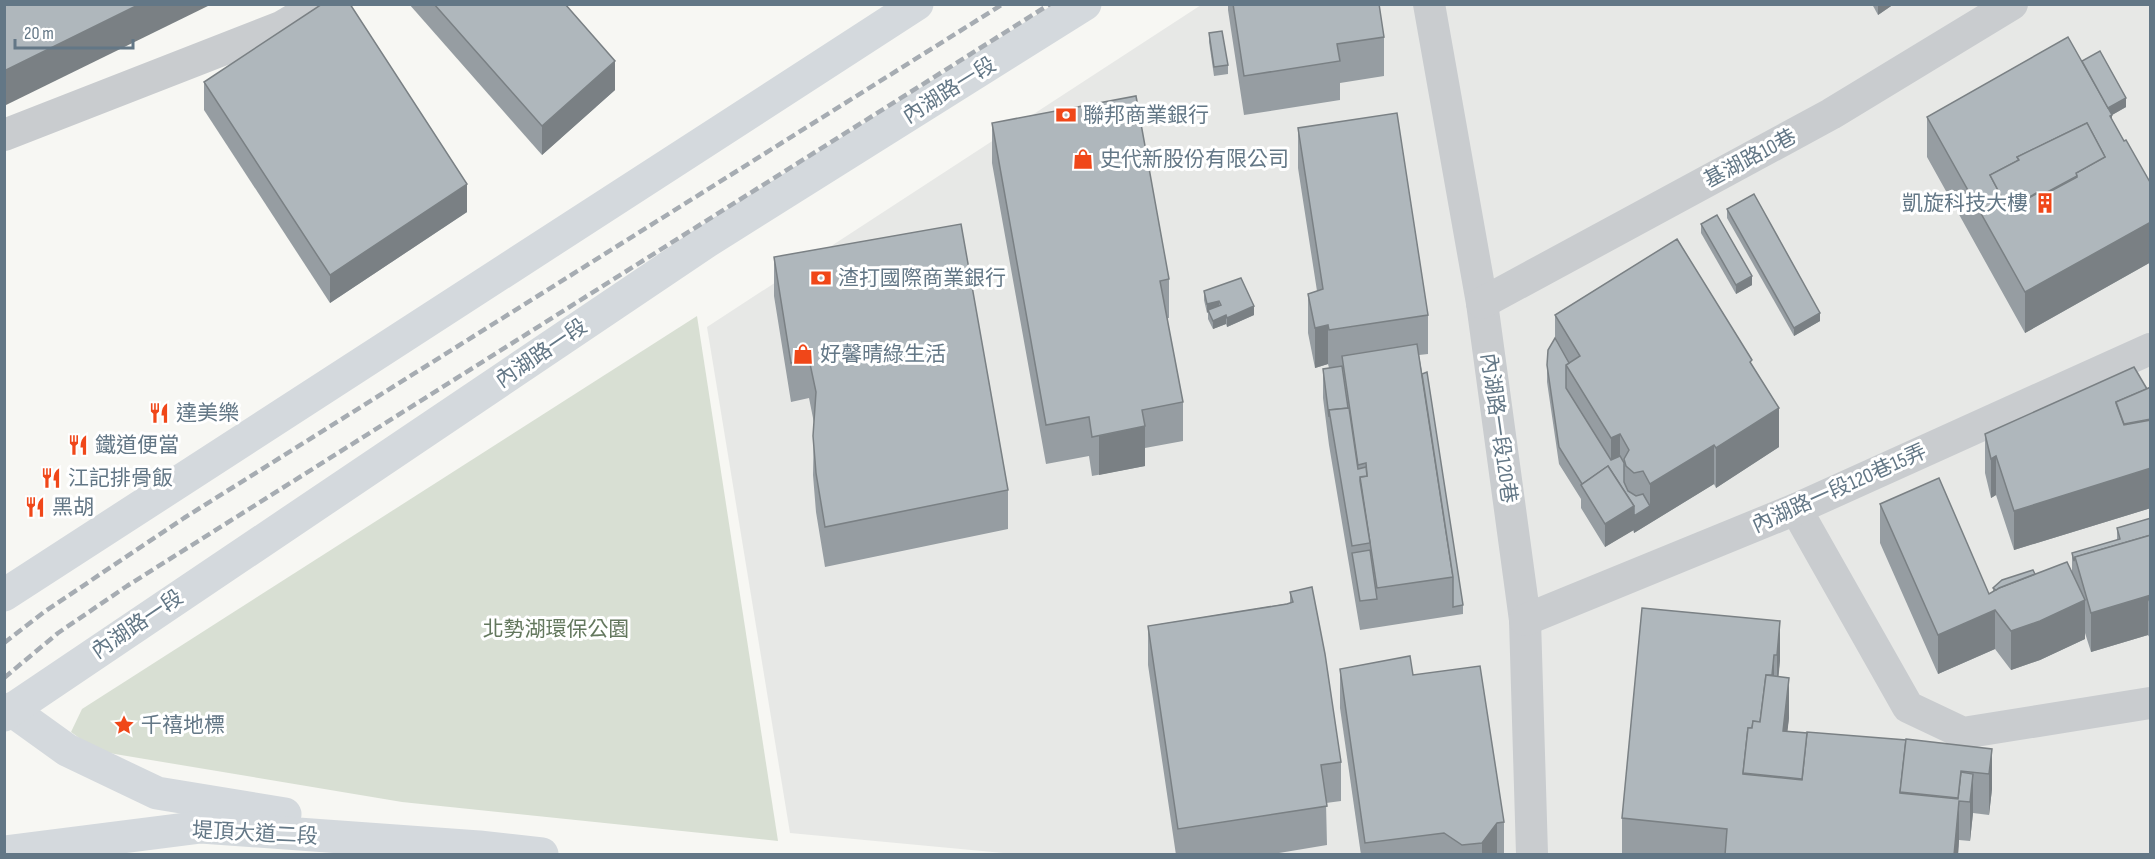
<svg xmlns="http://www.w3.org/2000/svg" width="2155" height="859" viewBox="0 0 2155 859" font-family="'Sofia Sans Condensed','Noto Sans TC',sans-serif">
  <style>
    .built { fill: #e7e8e6 }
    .green { fill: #d8dfd3 }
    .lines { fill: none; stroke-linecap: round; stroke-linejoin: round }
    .street { stroke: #c9cccf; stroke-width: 32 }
    .secondary { stroke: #d4d9dd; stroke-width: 33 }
    .rail { stroke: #a6acb2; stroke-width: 4.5; stroke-dasharray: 9 4.5; stroke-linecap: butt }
    .wall { fill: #969da2 }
    .shaded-wall { fill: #7a8084 }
    .building { fill: #afb7bc; stroke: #7a8084; stroke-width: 1.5; fill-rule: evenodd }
    .labels { text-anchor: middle; stroke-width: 6; stroke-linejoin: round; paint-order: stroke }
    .street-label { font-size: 21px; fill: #637786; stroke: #fff }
    .poi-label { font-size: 21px; fill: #637786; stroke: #fff; text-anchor: start }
    .park-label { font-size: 21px; fill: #64785e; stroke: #fff }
  </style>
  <rect width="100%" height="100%" fill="#f7f7f3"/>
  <polygon class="built" points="1201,5 2150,5 2150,854 1014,854 790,833 707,327"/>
  <polygon class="green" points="697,316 778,841 402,802 97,751 71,732 82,709"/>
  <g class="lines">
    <g class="street">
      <polyline points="1429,4 1482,303 1525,620 1532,854"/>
      <polyline points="4,135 281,27 320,4"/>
      <polyline points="1482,303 1831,114 2012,4"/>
      <polyline points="1796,509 1908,707 1963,733 2150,703"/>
      <polyline points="1525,620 1796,509 2150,349"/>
    </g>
    <g class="secondary">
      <polyline points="4,595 917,4"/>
      <polyline points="10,709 67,750 157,793 285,814"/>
      <polyline points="4,715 706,242 1085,4"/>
      <polyline points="4,852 201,827 479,847 542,854"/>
    </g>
    <g class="rail">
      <polyline points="4,643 44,612 184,518 1003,4"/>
      <polyline points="4,678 58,633 127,586 1050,4"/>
    </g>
  </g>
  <g class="wall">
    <polygon points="409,4 565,4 615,90 542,155"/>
    <polygon points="1228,4 1379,4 1384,37 1384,76 1340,83 1340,100 1244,115 1228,10"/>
    <polygon points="1872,4 1894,4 1878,15"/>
    <polygon points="1209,33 1228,65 1228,74 1214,76 1209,42"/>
    <polygon points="2082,61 2126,107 2112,115 2112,120 2124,141 2151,184 2151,262 2025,333 1927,157 1927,117"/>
    <polygon points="204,82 467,212 330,303 204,110"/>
    <polygon points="992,123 1169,279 1169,318 1167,318 1183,402 1183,441 1145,448 1145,466 1092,476 1089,456 1046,464 992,163"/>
    <polygon points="1298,128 1428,315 1428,354 1419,355 1463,605 1463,614 1360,630 1329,445 1323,398 1323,369 1329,368 1328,364 1315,368 1308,333 1308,294 1317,291 1298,168"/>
    <polygon points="1727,209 1820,321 1794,336 1727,218"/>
    <polygon points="1701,224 1752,285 1736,294 1701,233"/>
    <polygon points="774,257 1008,490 1008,529 825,567 816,512 813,475 814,423 809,398 791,402 774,296"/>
    <polygon points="1204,291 1254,315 1227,327 1226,324 1213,329 1208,319 1208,312 1207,313 1204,300"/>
    <polygon points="1555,315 1752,366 1779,447 1716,488 1714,484 1634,533 1633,530 1605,547 1581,508 1581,499 1559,464 1547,382 1547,365 1555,338"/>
    <polygon points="2151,387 2151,508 2014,550 1996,495 1991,498 1985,473 1985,434"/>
    <polygon points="1880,504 1989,594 1993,592 1993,588 2035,574 2072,574 2072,553 2117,540 2117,528 2151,518 2151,640 2148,635 2091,652 2085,633 2085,639 2040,660 2011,670 1995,649 1938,674 1880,543"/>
    <polygon points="1290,592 1341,762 1341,801 1326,803 1327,845 1267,855 1176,855 1148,665 1148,626 1290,603"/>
    <polygon points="1780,621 1780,660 1778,677 1789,718 1787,731 1992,749 1992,789 1989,815 1973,813 1970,841 1959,840 1958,855 1622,855 1622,818"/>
    <polygon points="1340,669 1413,675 1504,822 1504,855 1361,855 1340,708"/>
  </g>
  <g class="shaded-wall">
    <polygon points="140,4 212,4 4,106 4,71"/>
    <polygon points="1878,4 1894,4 1878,15"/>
    <polygon points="615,61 615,90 542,155 542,126"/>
    <polygon points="2126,98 2126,107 2112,115 2112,155 2095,116"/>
    <polygon points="467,184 467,212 330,303 330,275"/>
    <polygon points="2151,222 2151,262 2025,333 2025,292"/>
    <polygon points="1752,276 1752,285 1736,294 1736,285"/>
    <polygon points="1219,301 1219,310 1208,310 1208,312 1207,313 1207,304"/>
    <polygon points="1254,306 1254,315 1227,327 1227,318"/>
    <polygon points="1820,313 1820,321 1794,336 1794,328"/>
    <polygon points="1226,315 1226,324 1213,329 1213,321"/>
    <polygon points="1328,325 1328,364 1315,368 1315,328"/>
    <polygon points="1779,408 1779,447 1716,488 1716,448"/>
    <polygon points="1145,426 1145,466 1099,475 1099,436"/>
    <polygon points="1620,434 1620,473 1611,477 1611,438"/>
    <polygon points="1714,445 1714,484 1634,533 1634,516 1650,506 1650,484"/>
    <polygon points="1996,456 1996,495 1991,498 1991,459"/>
    <polygon points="2151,468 2151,508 2014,550 2014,511"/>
    <polygon points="1634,506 1634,530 1605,547 1605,524"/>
    <polygon points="2151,595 2151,605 2148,600 2148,635 2091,652 2091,613"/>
    <polygon points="2085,600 2085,639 2040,660 2011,670 2011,631"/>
    <polygon points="1995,610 1995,649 1938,674 1938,635"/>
    <polygon points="1780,621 1780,660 1777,694 1777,655"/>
    <polygon points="1774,655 1774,694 1772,675"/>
    <polygon points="1789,678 1789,718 1783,771 1783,731"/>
    <polygon points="1992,749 1992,789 1989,815 1989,774"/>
    <polygon points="1973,774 1973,813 1970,841 1970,802"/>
    <polygon points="1959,801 1959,840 1958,855 1954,855"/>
    <polygon points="1497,823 1497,855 1482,855 1482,843"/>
  </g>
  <g class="building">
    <polygon points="4,4 140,4 4,71"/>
    <polygon points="322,4 350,4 467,184 330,275 204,82"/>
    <polygon points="434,4 565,4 615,61 542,126"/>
    <polygon points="1233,4 1379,4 1384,37 1337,44 1340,61 1244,76"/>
    <polygon points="1222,31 1228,65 1214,67 1209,33"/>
    <path d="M2068 37 2112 115 2110 116 2124 141 2126 140 2151 184V222L2025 292 1927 117ZM2087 123 2105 157 2076 173 2077 177 2040 197 2038 193 2008 209 1990 175 2019 160 2017 157Z"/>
    <polygon points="2100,51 2126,98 2108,108 2082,61"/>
    <polygon points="1136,96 1169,279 1160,281 1183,402 1142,410 1145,426 1092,437 1089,417 1046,425 992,123"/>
    <polygon points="1397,113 1428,315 1329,330 1328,325 1315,328 1308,294 1323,289 1298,128"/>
    <polygon points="2087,123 2105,157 2076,173 2077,176 2040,196 2038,192 2008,209 1990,175 2019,160 2017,157"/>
    <polygon points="1754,194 1820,313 1794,328 1727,209"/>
    <polygon points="1717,215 1752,276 1736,285 1701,224"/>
    <polygon points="961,224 1008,490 825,527 816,473 813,436 816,392 809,359 791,363 774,257"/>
    <polygon points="1677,239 1752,360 1750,362 1779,408 1716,448 1714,445 1650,484 1643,471 1634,473 1626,466 1624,459 1629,450 1620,434 1611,438 1566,365 1580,356 1555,315"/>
    <polygon points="1241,278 1254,306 1227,318 1226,315 1213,321 1208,310 1221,305 1219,301 1207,304 1204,291"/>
    <polygon points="1555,338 1569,363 1566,365 1566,388 1611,460 1620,456 1624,463 1624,482 1628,491 1636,496 1643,494 1650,506 1634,516 1634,506 1608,466 1582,484 1559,447 1547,365 1548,350"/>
    <polygon points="1417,344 1453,577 1377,588 1360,477 1367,476 1366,463 1358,465 1342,356"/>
    <polygon points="1342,366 1348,408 1329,410 1329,417 1323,369"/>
    <polygon points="2134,367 2147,389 2116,402 2116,403 2124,425 2151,420 2151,468 2014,511 1996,456 1991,459 1985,434"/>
    <polygon points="1427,372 1463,605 1453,607 1453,577 1422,374"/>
    <polygon points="2151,387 2151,419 2124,424 2116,402"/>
    <polygon points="1349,408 1358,469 1366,467 1367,476 1360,477 1360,481 1370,543 1352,546 1329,410"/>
    <polygon points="1608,466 1634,506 1605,524 1581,485"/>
    <polygon points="1939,478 1989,594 1999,588 2067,562 2085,600 2040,621 2011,631 1995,610 1938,635 1880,504"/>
    <polygon points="2151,518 2151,535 2075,557 2074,561 2072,553 2120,539 2117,528"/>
    <polygon points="2151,535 2151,595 2091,613 2075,557"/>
    <polygon points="1370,550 1377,599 1360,601 1352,553"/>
    <polygon points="2033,570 2035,574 1999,588 1996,590 1993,588 2002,580"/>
    <polygon points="1312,587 1325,654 1341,762 1321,765 1327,806 1178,829 1148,626 1287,604 1293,602 1290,592"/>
    <polygon points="1642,608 1780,621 1777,655 1774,655 1772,675 1766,675 1760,722 1753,721 1752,728 1748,728 1743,774 1802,780 1807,732 1906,740 1900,793 1958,799 1961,772 1973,774 1970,802 1959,801 1954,855 1725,855 1727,829 1622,818"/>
    <polygon points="1410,656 1413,675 1480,666 1504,822 1497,823 1482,843 1462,845 1444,833 1365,843 1340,669"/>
    <polygon points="1766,675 1789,678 1783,731 1807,733 1802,779 1743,773 1748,728 1752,728 1753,721 1760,722"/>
    <polygon points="1906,739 1992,749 1989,774 1961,771 1958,798 1900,792"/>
  </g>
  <defs>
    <g id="bank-bare" transform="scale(1.62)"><path d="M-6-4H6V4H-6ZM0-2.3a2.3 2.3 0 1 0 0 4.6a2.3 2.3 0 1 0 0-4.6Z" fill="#f04719" stroke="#fff" stroke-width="2.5" paint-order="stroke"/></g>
    <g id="shop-bare" transform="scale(1.62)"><path d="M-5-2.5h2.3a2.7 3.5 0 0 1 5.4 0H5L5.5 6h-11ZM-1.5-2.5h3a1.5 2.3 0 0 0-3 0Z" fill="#f04719" stroke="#fff" stroke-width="2.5" paint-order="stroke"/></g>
    <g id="building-bare" transform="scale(1.62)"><path d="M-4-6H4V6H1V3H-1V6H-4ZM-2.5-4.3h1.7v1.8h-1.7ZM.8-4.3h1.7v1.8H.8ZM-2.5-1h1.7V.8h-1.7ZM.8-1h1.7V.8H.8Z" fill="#f04719" stroke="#fff" stroke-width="2.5" paint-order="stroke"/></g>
    <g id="restaurant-bare" transform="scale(1.62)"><path d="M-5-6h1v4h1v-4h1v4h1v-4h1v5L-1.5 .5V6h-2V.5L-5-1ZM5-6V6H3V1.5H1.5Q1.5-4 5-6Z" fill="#f04719" stroke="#fff" stroke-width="2.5" paint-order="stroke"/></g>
    <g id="sight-bare" transform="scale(1.62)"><path d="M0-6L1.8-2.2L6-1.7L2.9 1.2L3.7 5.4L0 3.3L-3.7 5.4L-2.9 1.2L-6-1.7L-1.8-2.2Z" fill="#f04719" stroke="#fff" stroke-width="2.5" paint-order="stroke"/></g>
  </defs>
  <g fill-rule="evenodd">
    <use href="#bank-bare" x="1066" y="115"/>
    <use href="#shop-bare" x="1083" y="159"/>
    <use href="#building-bare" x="2045" y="203"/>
    <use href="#bank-bare" x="821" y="278"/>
    <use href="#shop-bare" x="803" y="354"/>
    <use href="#restaurant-bare" x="159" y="413"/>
    <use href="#restaurant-bare" x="78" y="445"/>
    <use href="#restaurant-bare" x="51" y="478"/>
    <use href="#restaurant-bare" x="35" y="507"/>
    <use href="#sight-bare" x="124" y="725"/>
  </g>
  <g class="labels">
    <g class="street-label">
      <text transform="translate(949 90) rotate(-32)" y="7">內湖路一段</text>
      <text transform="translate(1750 158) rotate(-28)" y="7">基湖路10巷</text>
      <text transform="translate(541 353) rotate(-34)" y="7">內湖路一段</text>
      <text transform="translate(1499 428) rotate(82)" y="7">內湖路一段120巷</text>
      <text transform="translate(1839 488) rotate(-24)" y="7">內湖路一段120巷15弄</text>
      <text transform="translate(137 624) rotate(-34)" y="7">內湖路一段</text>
      <text transform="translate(255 833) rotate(3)" y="7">堤頂大道二段</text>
    </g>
    <g class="poi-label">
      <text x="1083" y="122">聯邦商業銀行</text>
      <text x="1100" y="166">史代新股份有限公司</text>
      <text x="2028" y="210" text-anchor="end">凱旋科技大樓</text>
      <text x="838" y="285">渣打國際商業銀行</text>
      <text x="820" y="361">好馨晴綠生活</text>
      <text x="176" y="420">達美樂</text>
      <text x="95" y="452">鐵道便當</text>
      <text x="68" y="485">江記排骨飯</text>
      <text x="52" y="514">黑胡</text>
      <text x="141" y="732">千禧地標</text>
    </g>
    <g class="park-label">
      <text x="556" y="636">北勢湖環保公園</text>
    </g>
  </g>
  <rect width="2155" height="859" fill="none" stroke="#637786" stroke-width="12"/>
  <path d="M15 39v9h118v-9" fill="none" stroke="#637786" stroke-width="3"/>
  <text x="24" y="39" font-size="18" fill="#637786" stroke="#ffffff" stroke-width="4.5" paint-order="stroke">20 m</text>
</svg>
